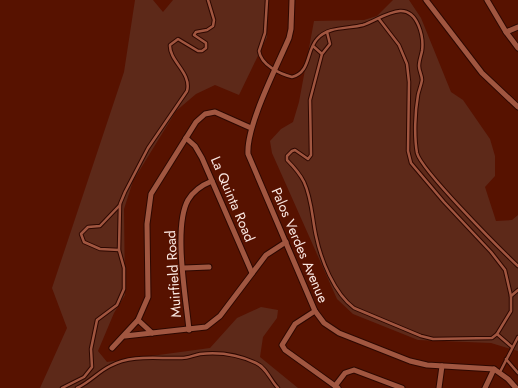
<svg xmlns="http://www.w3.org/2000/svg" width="518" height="388" viewBox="0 0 518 388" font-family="Jost,sans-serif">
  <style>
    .green { fill: #5d2919 }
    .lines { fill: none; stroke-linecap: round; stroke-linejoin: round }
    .lane-casing { stroke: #2d0801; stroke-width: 4.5 }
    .street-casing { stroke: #2d0801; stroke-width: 7 }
    .lane { stroke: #a15640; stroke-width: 2.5 }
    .street { stroke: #a15640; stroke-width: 5 }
    .labels { text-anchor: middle; stroke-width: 3; stroke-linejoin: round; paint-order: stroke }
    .street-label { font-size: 14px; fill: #fae8e2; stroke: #571200 }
  </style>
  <rect width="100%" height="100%" fill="#571200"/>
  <g class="green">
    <polygon points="135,0 153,0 163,12 173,0 267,0 267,37 239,95 215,85 196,94 176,111 133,181 124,209 125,295 114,313 98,351 107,362 210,348 237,318 261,307 278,310 277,318 263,337 260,357 298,388 40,388 67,328 52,288 124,72"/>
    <polygon points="393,0 409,0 421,18 451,92 463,100 490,139 495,156 495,176 485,187 496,221 512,220 518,215 518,351 491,343 418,340 353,314 337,299 272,153 270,141 281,129 293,122 299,102 314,21 364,20 377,16"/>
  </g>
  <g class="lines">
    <g class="lane-casing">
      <g id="lane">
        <path d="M267 0 265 33 259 51C261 65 280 74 292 77 311 72 306 51 317 39 328 26 348 29 363 25 375 21 387 12 400 11 418 10 424 37 422 51 421 56 419 61 419 66 419 71 422 75 422 80 421 86 419 90 418 95 415 112 414 136 417 153 421 170 501 250 518 266"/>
        <path d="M327 32 330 44 322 54 310 100 311 155 308 159 295 150 292 151 287 156V160C293 166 300 174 304 182 312 199 312 218 316 236 321 260 334 293 354 308L421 336 433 339 492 338 497 334 511 311V296L505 270 491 252 444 202 411 163 408 151 409 82 407 64 399 45 379 19"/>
        <polyline points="313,46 322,54"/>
        <polyline points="119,250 100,249 84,242 81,234 88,227 100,226 120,205"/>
        <polyline points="511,296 518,290"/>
        <polyline points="497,334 512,347"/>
        <polyline points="506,359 518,373"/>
        <polyline points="500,372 518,337"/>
        <path d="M62 388 84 377 92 367 91 349 97 320 117 305 124 289V268L119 250 120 204 125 192 148 148 187 91C192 73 169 61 170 45L178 39 198 51H202L206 48V43L194 35 196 32 207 30 213 26 214 20 208 0"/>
        <path d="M77 388C90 382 98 372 110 366 132 354 158 359 182 358 188 358 194 355 200 354 218 352 239 355 256 363 267 368 270 380 278 388"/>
      </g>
    </g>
    <g class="street-casing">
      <g id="street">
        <path d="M292 0 291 29 289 38C277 66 246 126 248 154L315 311 324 323 339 333 410 361 427 365 494 369 508 379 516 388"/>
        <polyline points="426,0 482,73 518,107"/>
        <polyline points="487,0 506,32 518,48"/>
        <polyline points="506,32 518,27"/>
        <polyline points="186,138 195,146 202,158 252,273"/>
        <polyline points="184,268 209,267"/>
        <polyline points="315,311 295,324 282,345 285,350 338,388"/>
        <polyline points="138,320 152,333"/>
        <path d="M189 330C186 298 173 227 188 200 194 190 202 185 212 181"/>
        <polyline points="125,336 206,327 220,316 266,255 286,242"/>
        <polyline points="112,348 138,320 148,297 147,224 151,194 196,122 205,114 215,112 251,128"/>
        <polyline points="335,386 345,373 354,370 402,388"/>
        <polyline points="439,388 442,366"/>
        <polyline points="485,388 494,369"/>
      </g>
    </g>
    <use href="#lane" class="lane"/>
    <use href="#street" class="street"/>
  </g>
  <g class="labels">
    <g class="street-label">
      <text transform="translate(233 199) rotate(67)" y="5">La Quinta Road</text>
      <text transform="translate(300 245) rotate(67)" y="5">Palos Verdes Avenue</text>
      <text transform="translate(173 274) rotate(-94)" y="5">Muirfield Road</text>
    </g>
  </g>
</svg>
